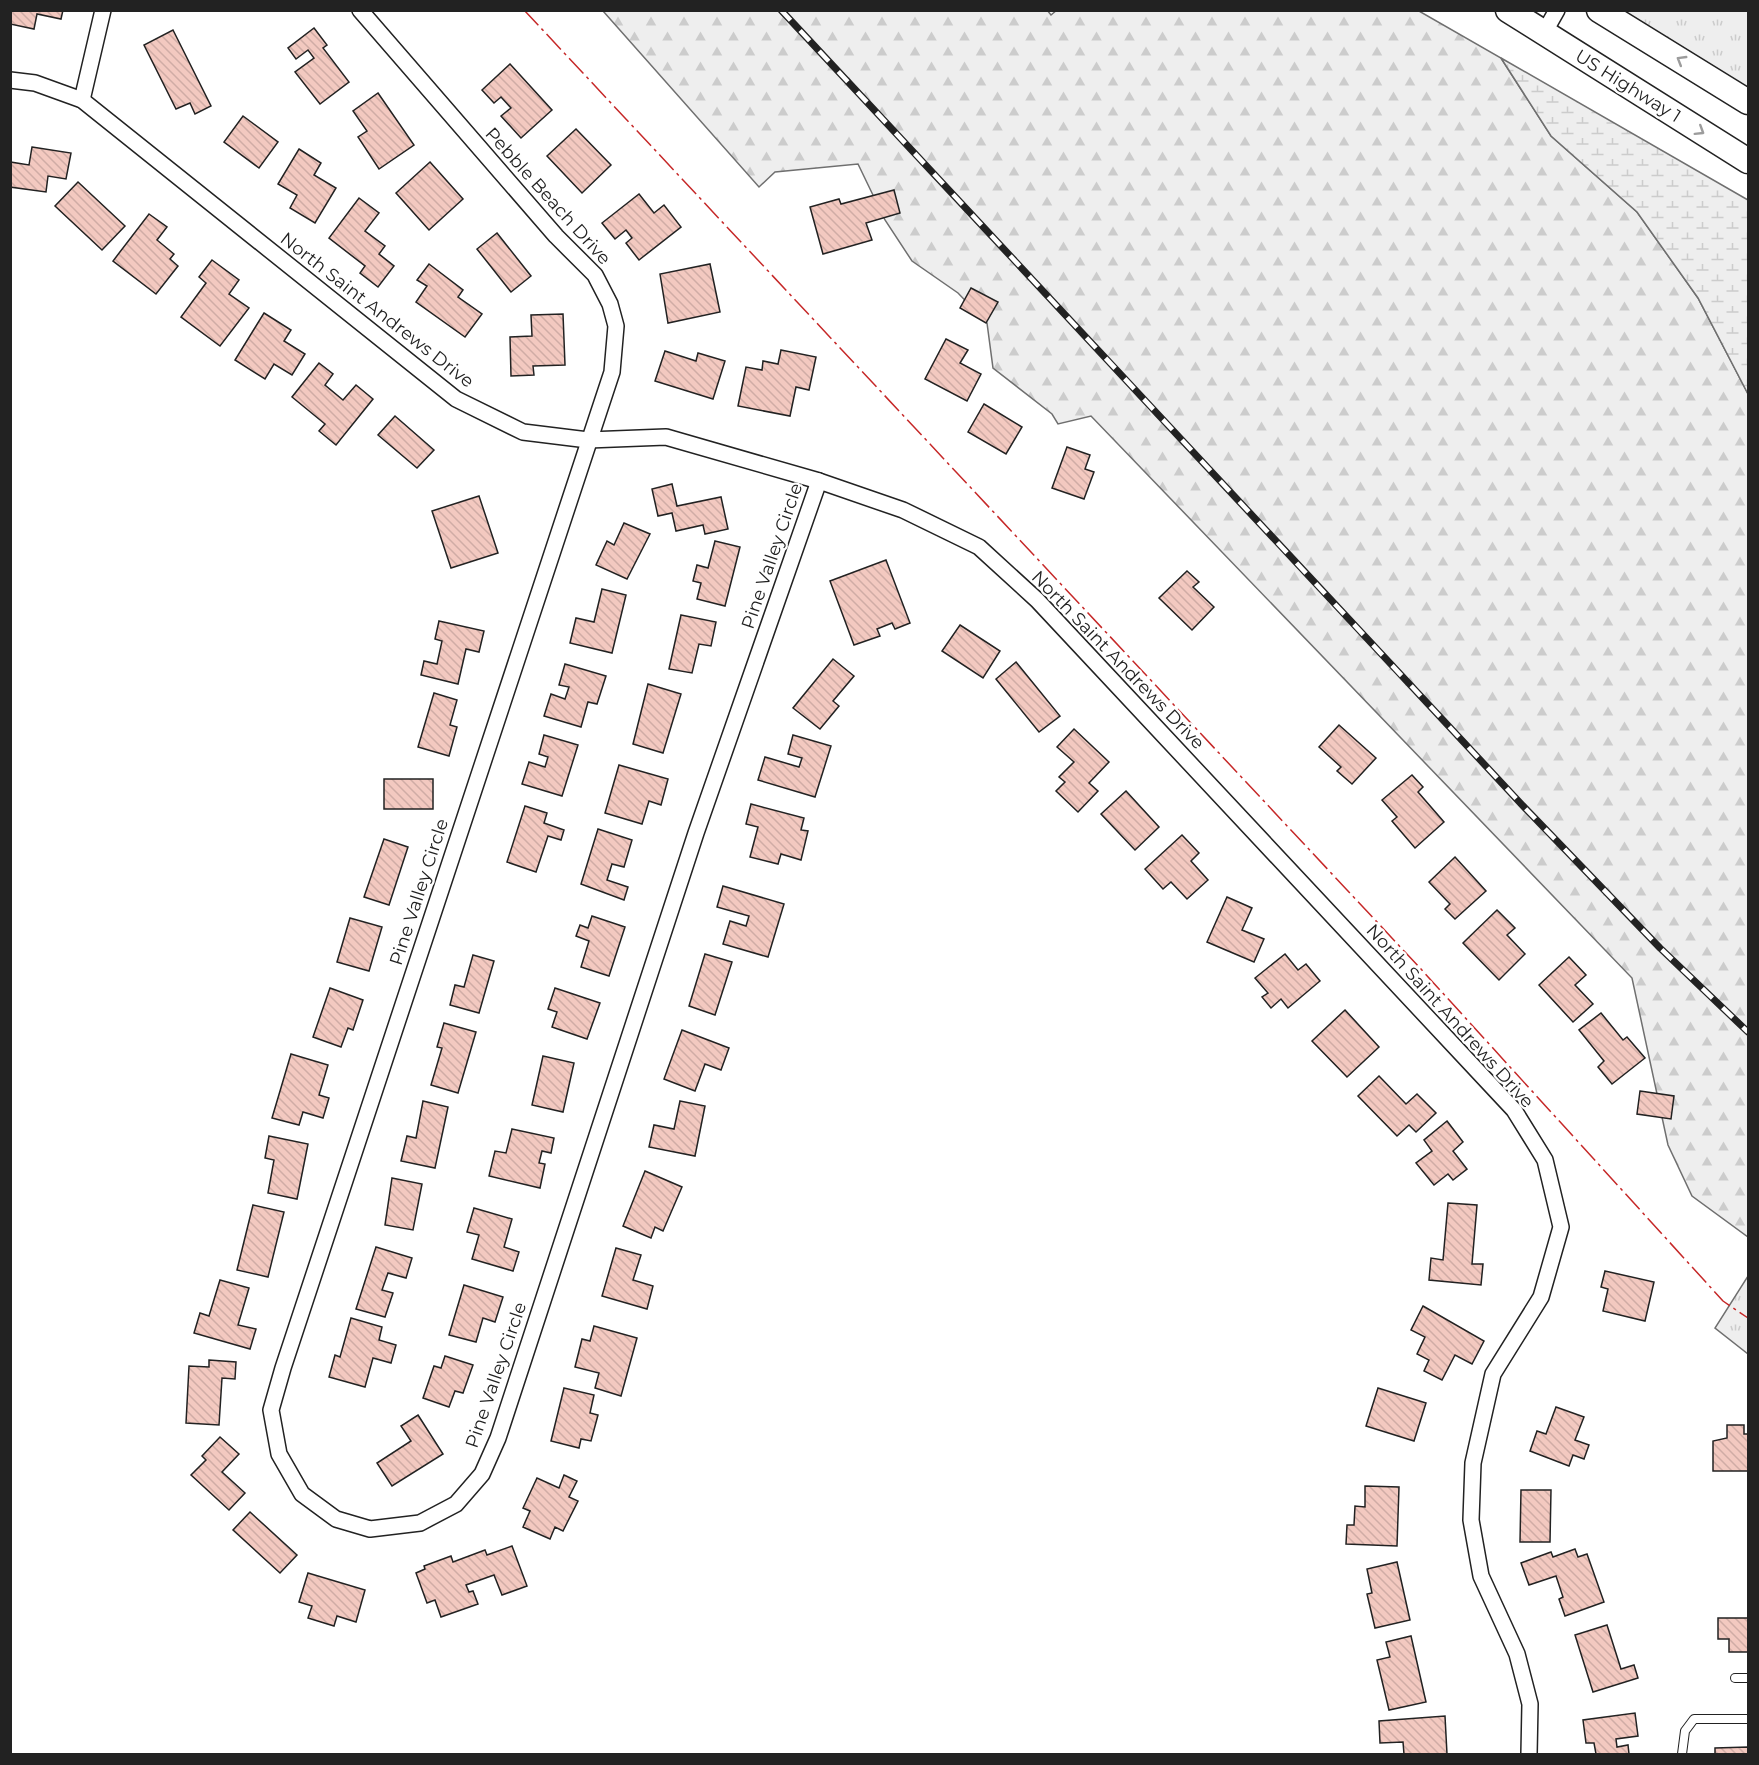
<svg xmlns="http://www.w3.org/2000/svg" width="1759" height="1765" viewBox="0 0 1759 1765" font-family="Montserrat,sans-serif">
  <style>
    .grass { fill: url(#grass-tufts); stroke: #6f6f6f; stroke-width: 1.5 }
    .forest { fill: url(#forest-firs); stroke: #6f6f6f; stroke-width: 1.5 }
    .wetland { fill: url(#wetland-marsh); stroke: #6f6f6f; stroke-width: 1.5 }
    .building { fill: url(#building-back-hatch); stroke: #222; stroke-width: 1.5 }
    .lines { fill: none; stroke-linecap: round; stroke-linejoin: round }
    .lane-casing { stroke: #222; stroke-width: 10 }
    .street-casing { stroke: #222; stroke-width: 18 }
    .primary-casing { stroke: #222; stroke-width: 27 }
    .lane { stroke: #fff; stroke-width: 8 }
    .street { stroke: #fff; stroke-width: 15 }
    .primary { stroke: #fff; stroke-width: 24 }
    .rail-casing { stroke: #222; stroke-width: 7 }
    .rail { stroke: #fff; stroke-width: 4.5; stroke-dasharray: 14; stroke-linecap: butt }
    .power { stroke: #c62828; stroke-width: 1.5; stroke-dasharray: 21 4.5 3 4.5; stroke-linecap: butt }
    .oneway { stroke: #9c9c9c }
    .labels { text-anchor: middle; stroke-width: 4.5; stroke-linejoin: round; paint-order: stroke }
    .street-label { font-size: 18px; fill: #222; stroke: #fff }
  </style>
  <defs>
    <pattern id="grass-tufts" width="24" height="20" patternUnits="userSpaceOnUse" patternTransform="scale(1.5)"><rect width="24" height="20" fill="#eee"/><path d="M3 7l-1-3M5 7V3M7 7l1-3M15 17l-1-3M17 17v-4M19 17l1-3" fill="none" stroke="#ccc"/></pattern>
    <pattern id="forest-firs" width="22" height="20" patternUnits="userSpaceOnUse" patternTransform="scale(1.5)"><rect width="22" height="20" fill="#eee"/><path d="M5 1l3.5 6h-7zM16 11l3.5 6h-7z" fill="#ccc"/></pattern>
    <pattern id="wetland-marsh" width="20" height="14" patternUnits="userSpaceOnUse" patternTransform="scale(1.5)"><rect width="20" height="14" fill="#eee"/><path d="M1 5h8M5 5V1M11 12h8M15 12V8" fill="none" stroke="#ccc"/></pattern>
    <pattern id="building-back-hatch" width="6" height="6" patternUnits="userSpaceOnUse" patternTransform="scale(1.5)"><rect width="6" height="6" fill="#f3c9c0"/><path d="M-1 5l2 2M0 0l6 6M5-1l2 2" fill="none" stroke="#d0aca5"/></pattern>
  </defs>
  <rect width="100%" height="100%" fill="#fff"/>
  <g class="grass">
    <polygon points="1604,11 1748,11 1748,101"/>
    <polygon points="1748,1276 1748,1354 1715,1328"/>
  </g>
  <polygon class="forest" points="1047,10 1051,15 1057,10 1419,11 1501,58 1551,136 1637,212 1698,298 1748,394 1748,1237 1692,1196 1668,1145 1632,978 1091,416 1058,424 1052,414 993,368 987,323 958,293 912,261 885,220 858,164 775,172 759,187 603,11"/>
  <polygon class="wetland" points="1501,58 1748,200 1748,394 1698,298 1637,212 1551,136"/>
  <g class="building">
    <polygon points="10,10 63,10 61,19 37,14 34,29 10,24"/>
    <polygon points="314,28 327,45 323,48 349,82 320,104 295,72 314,58 308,50 296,59 288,48"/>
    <polygon points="173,30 211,106 195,114 190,103 176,109 144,45"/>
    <polygon points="510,64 552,110 521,138 501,116 511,108 501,97 494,103 482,90"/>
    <polygon points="378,93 414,145 379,169 358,137 367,131 353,111"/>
    <polygon points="243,116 278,142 259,168 224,142"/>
    <polygon points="576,129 611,165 582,193 547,156"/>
    <polygon points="32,147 71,153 66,179 48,176 46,192 10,187 10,162 29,165"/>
    <polygon points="299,149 321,163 314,175 336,188 315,223 290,208 297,195 278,184"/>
    <polygon points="430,162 463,199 429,230 396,193"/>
    <polygon points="78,182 125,226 102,250 55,206"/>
    <polygon points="894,190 900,213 866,223 872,240 823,254 810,207 839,199 841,204"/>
    <polygon points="639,194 654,213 664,205 681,227 639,260 626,243 632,238 626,230 615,239 602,223"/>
    <polygon points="359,198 379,213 365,231 385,246 379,254 394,266 378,287 360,273 365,266 329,238"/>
    <polygon points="149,214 167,227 157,240 174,254 170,259 178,266 156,294 113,261"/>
    <polygon points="497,233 531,276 511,292 477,249"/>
    <polygon points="212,260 239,280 229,294 249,308 220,346 181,317 206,283 199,277"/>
    <polygon points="429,264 463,290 458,297 482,314 465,337 416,302 427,286 417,280"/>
    <polygon points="710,264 720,312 668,323 660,274"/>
    <polygon points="971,288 998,302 986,323 960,308"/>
    <polygon points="264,313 291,330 284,341 305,354 292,375 274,364 265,379 235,360"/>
    <polygon points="563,314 565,365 533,366 534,375 511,376 510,337 532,336 531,315"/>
    <polygon points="946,339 968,350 960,363 981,374 967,401 925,379"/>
    <polygon points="781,350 816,357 809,390 796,387 790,416 738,406 746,367 762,370 763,361 778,364"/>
    <polygon points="665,351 696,361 698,353 725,361 713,399 655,381"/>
    <polygon points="319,363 333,374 325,385 343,400 356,385 373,399 336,445 319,431 325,424 292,397"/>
    <polygon points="984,404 1022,427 1006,454 968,432"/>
    <polygon points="395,416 434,450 417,468 378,435"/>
    <polygon points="1067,447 1090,455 1085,469 1094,472 1084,499 1052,488"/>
    <polygon points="672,484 677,506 721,497 728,529 705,534 703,525 676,531 672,513 658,516 652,489"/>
    <polygon points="479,496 498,553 451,568 432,511"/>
    <polygon points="624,523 650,534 627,579 596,565 607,541 614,545"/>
    <polygon points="715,541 740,547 725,606 697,599 701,583 693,581 697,565 708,568"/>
    <polygon points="886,560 910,623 895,629 892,623 877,629 880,636 854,645 830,581"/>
    <polygon points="1187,571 1199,582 1193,587 1214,607 1192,630 1159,598"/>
    <polygon points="602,589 626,595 612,653 570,643 576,618 594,622"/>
    <polygon points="681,615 716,622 711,646 699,644 692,673 669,669"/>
    <polygon points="439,621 484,631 479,652 466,649 458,684 421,675 424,661 437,664 442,641 435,639"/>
    <polygon points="960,625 1000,651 983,678 942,651"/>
    <polygon points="833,659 854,676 833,701 839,706 820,729 793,708"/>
    <polygon points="1016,662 1060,716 1039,732 996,679"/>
    <polygon points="565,664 606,676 597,704 588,702 581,727 544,716 551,694 565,699 569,687 559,685"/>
    <polygon points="648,684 681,694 663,753 633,744"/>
    <polygon points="434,693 457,700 450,725 457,727 449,756 418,747"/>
    <polygon points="1339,725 1376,758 1352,784 1337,771 1341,767 1319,747"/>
    <polygon points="1074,729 1109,762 1089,783 1098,791 1078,812 1056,791 1065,782 1059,777 1074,762 1057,747"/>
    <polygon points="544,735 578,745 562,796 522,784 529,762 545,767 548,757 539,754"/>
    <polygon points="793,735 831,746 815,797 758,780 765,757 799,767 802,758 788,754"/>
    <polygon points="619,765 668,779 661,805 649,801 642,824 605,813"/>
    <polygon points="1412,775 1423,787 1418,792 1444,822 1415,848 1392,821 1397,817 1382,800"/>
    <rect x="384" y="779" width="49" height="30"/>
    <polygon points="1126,791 1159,827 1135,850 1101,814"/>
    <polygon points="751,804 804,818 801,830 808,831 801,860 781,854 778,864 750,857 758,827 746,824"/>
    <polygon points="525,806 547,813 544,823 564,830 561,840 548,836 536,872 507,862"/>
    <polygon points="598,829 632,840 624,867 612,864 607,880 628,887 624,900 581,884"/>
    <polygon points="1182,835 1199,853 1191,861 1208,880 1187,899 1171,882 1163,889 1145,869"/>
    <polygon points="384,839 408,847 389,905 364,897"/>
    <polygon points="1455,857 1486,891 1455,919 1445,909 1450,904 1429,882"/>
    <polygon points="723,886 784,904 768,957 723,944 730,921 746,926 749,916 717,907"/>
    <polygon points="1227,897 1252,908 1242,930 1264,939 1254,962 1207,942"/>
    <polygon points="1497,910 1515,928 1507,935 1525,954 1499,980 1463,943"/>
    <polygon points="592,916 625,927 609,976 581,967 589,941 576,936 580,925 588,928"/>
    <polygon points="350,918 382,927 369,971 337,962"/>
    <polygon points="705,954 732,962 715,1015 689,1006"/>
    <polygon points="1285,954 1298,970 1306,964 1320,981 1288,1008 1281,999 1271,1008 1262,997 1268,993 1255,978"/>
    <polygon points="473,955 494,961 479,1013 450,1005 455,985 464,987"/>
    <polygon points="1569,957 1586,975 1575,985 1593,1004 1573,1022 1539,985"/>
    <polygon points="330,988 363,1000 353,1030 348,1028 341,1047 313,1037"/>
    <polygon points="555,988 600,1003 587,1039 552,1027 557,1012 548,1009"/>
    <polygon points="1345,1010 1379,1047 1347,1077 1312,1041"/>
    <polygon points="1601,1013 1623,1040 1627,1037 1645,1058 1612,1084 1598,1067 1604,1061 1579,1030"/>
    <polygon points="444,1023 476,1032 458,1093 431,1085 442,1048 437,1047"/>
    <polygon points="682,1030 729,1048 721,1070 705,1064 695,1091 664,1079"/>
    <polygon points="291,1054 328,1065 319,1095 329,1098 323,1118 303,1112 299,1125 272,1118"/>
    <polygon points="543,1056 574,1063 563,1112 532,1105"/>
    <polygon points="1379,1076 1406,1104 1417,1094 1436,1113 1416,1132 1409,1125 1397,1136 1358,1096"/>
    <polygon points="1640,1091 1674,1096 1671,1119 1637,1114"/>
    <polygon points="423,1101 448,1107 435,1168 401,1161 407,1136 416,1138"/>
    <polygon points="680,1101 705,1106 695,1156 649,1147 654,1125 674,1129"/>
    <polygon points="1447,1121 1463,1142 1453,1151 1467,1169 1453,1180 1448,1174 1434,1185 1416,1163 1432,1151 1424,1140"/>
    <polygon points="512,1129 554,1138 551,1153 542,1151 539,1163 545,1164 540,1188 489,1176 495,1151 506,1153"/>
    <polygon points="269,1136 308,1144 297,1199 268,1193 274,1160 265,1158"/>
    <polygon points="645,1171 682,1187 663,1231 655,1227 651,1238 623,1226"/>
    <polygon points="392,1178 422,1184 413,1230 385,1225"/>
    <polygon points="1448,1203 1477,1205 1472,1264 1483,1264 1481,1285 1429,1280 1431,1258 1443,1260"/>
    <polygon points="253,1205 284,1212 268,1277 237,1270"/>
    <polygon points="474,1208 512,1219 504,1247 519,1252 513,1271 472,1259 479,1235 467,1232"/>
    <polygon points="376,1247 412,1258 406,1278 388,1273 382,1290 393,1293 385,1317 356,1309"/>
    <polygon points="616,1248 641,1255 633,1280 653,1286 647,1309 602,1296"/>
    <polygon points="1605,1271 1654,1282 1645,1321 1603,1311 1608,1289 1601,1287"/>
    <polygon points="220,1280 249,1288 238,1325 256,1329 250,1349 194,1333 200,1313 209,1316"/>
    <polygon points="464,1285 503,1297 495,1322 483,1318 476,1342 449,1335"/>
    <polygon points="1423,1306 1484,1341 1472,1364 1455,1355 1442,1380 1424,1371 1429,1360 1417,1354 1425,1337 1411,1330"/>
    <polygon points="351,1318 382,1327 379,1340 396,1345 391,1363 373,1358 365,1387 329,1377 335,1355 340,1357"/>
    <polygon points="594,1326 637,1338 621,1396 595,1388 599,1373 575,1367 582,1339 590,1341"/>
    <polygon points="445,1356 473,1365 463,1393 455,1391 449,1407 423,1398 434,1366 441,1368"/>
    <polygon points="209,1360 236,1362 235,1379 222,1378 219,1425 186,1423 189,1366 209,1367"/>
    <polygon points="564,1388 594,1395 590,1413 598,1415 591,1441 581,1439 579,1448 551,1441"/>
    <polygon points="1378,1388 1426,1403 1414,1441 1366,1426"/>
    <polygon points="1556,1407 1584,1417 1575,1440 1589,1445 1584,1459 1573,1455 1569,1466 1530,1451 1537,1431 1546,1434"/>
    <polygon points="418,1415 443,1454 392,1486 377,1463 411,1441 401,1426"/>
    <polygon points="1727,1425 1744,1425 1744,1434 1748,1434 1748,1471 1713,1471 1713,1441 1727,1438"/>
    <polygon points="220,1437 239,1454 222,1472 245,1493 229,1510 191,1475 206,1460 202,1456"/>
    <polygon points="564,1475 577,1481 569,1497 578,1501 563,1531 555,1527 550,1539 523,1527 530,1511 523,1508 537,1478 559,1488"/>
    <polygon points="1365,1486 1399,1487 1397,1546 1346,1544 1347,1525 1354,1525 1355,1506 1365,1507"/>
    <polygon points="1521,1490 1551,1490 1550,1542 1520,1542"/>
    <polygon points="250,1512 297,1555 280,1573 233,1530"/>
    <polygon points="512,1546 527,1586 502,1595 494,1575 466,1585 469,1592 473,1591 478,1604 441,1617 435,1600 427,1603 416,1573 425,1569 424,1566 451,1556 453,1562 485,1550 487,1555"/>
    <polygon points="1575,1549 1578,1557 1587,1554 1604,1602 1565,1616 1559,1599 1563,1597 1556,1576 1529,1585 1521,1563 1551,1552 1553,1557"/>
    <polygon points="1397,1562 1410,1620 1375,1628 1367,1594 1372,1593 1367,1569"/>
    <polygon points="308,1573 365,1590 356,1622 337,1616 334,1626 308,1618 312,1606 299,1602"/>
    <polygon points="1718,1618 1748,1618 1748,1652 1729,1652 1729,1639 1718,1639"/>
    <polygon points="1607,1625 1621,1669 1634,1665 1638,1678 1593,1692 1575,1635"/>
    <polygon points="1411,1636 1426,1702 1389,1710 1377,1660 1390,1657 1386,1642"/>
    <polygon points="1635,1713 1638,1736 1616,1739 1617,1747 1628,1745 1629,1754 1596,1754 1594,1743 1586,1743 1583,1720"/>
    <polygon points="1445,1716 1447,1754 1404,1754 1403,1742 1380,1743 1379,1721"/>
    <polygon points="1748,1747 1748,1754 1715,1754 1715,1748"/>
  </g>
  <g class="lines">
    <g class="lane-casing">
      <g id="lane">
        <polyline points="1735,1678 1748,1678"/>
        <polyline points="1682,1754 1685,1731 1694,1719 1748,1719"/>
      </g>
    </g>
    <g class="street-casing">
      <g id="street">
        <polyline points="360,10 556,236 595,275 610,304 616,326 612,372 283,1368 271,1410 279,1454 302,1494 336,1519 370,1529 420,1523 456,1504 482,1474 498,1438 696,833 819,481"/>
        <polyline points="1544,33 1557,10"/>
        <polyline points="10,80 35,83 82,100 456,399 523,432 588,440 666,437 819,481 903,510 979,547 1037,600 1514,1110 1545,1160 1561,1227 1541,1297 1493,1374 1473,1463 1471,1520 1481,1576 1517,1654 1530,1704 1529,1754"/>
        <polyline points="82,100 103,10"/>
      </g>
    </g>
    <g class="primary-casing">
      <g id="primary">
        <polyline points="1508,10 1748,161"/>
        <polyline points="1599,10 1748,102"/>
      </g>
    </g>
    <use href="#lane" class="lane"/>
    <use href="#street" class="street"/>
    <use href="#primary" class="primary"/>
    <g class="rail-casing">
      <polyline id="rail" points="781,10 1525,808 1660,948 1748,1032"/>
    </g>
    <use href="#rail" class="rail"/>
    <polyline class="power" points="524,10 1420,968 1723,1301 1748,1318"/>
  </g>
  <defs><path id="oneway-chevron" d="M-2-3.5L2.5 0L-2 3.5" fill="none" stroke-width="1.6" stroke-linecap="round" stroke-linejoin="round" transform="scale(1.5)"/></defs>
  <g class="oneway">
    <use href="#oneway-chevron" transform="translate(1681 60) rotate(-149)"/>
    <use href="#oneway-chevron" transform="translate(1700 131) rotate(32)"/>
  </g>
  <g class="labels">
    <g class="street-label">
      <text transform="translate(1628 86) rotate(32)" y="6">US Highway 1</text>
      <text transform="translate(548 196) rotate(48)" y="6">Pebble Beach Drive</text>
      <text transform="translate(377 310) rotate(38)" y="6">North Saint Andrews Drive</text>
      <text transform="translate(772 556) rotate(-71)" y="6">Pine Valley Circle</text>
      <text transform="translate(1118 660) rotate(46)" y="6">North Saint Andrews Drive</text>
      <text transform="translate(419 892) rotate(-72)" y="6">Pine Valley Circle</text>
      <text transform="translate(1450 1016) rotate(48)" y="6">North Saint Andrews Drive</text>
      <text transform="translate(496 1375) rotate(-71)" y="6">Pine Valley Circle</text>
    </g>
  </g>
  <rect width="1759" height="1765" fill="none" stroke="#222222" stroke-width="24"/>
</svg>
